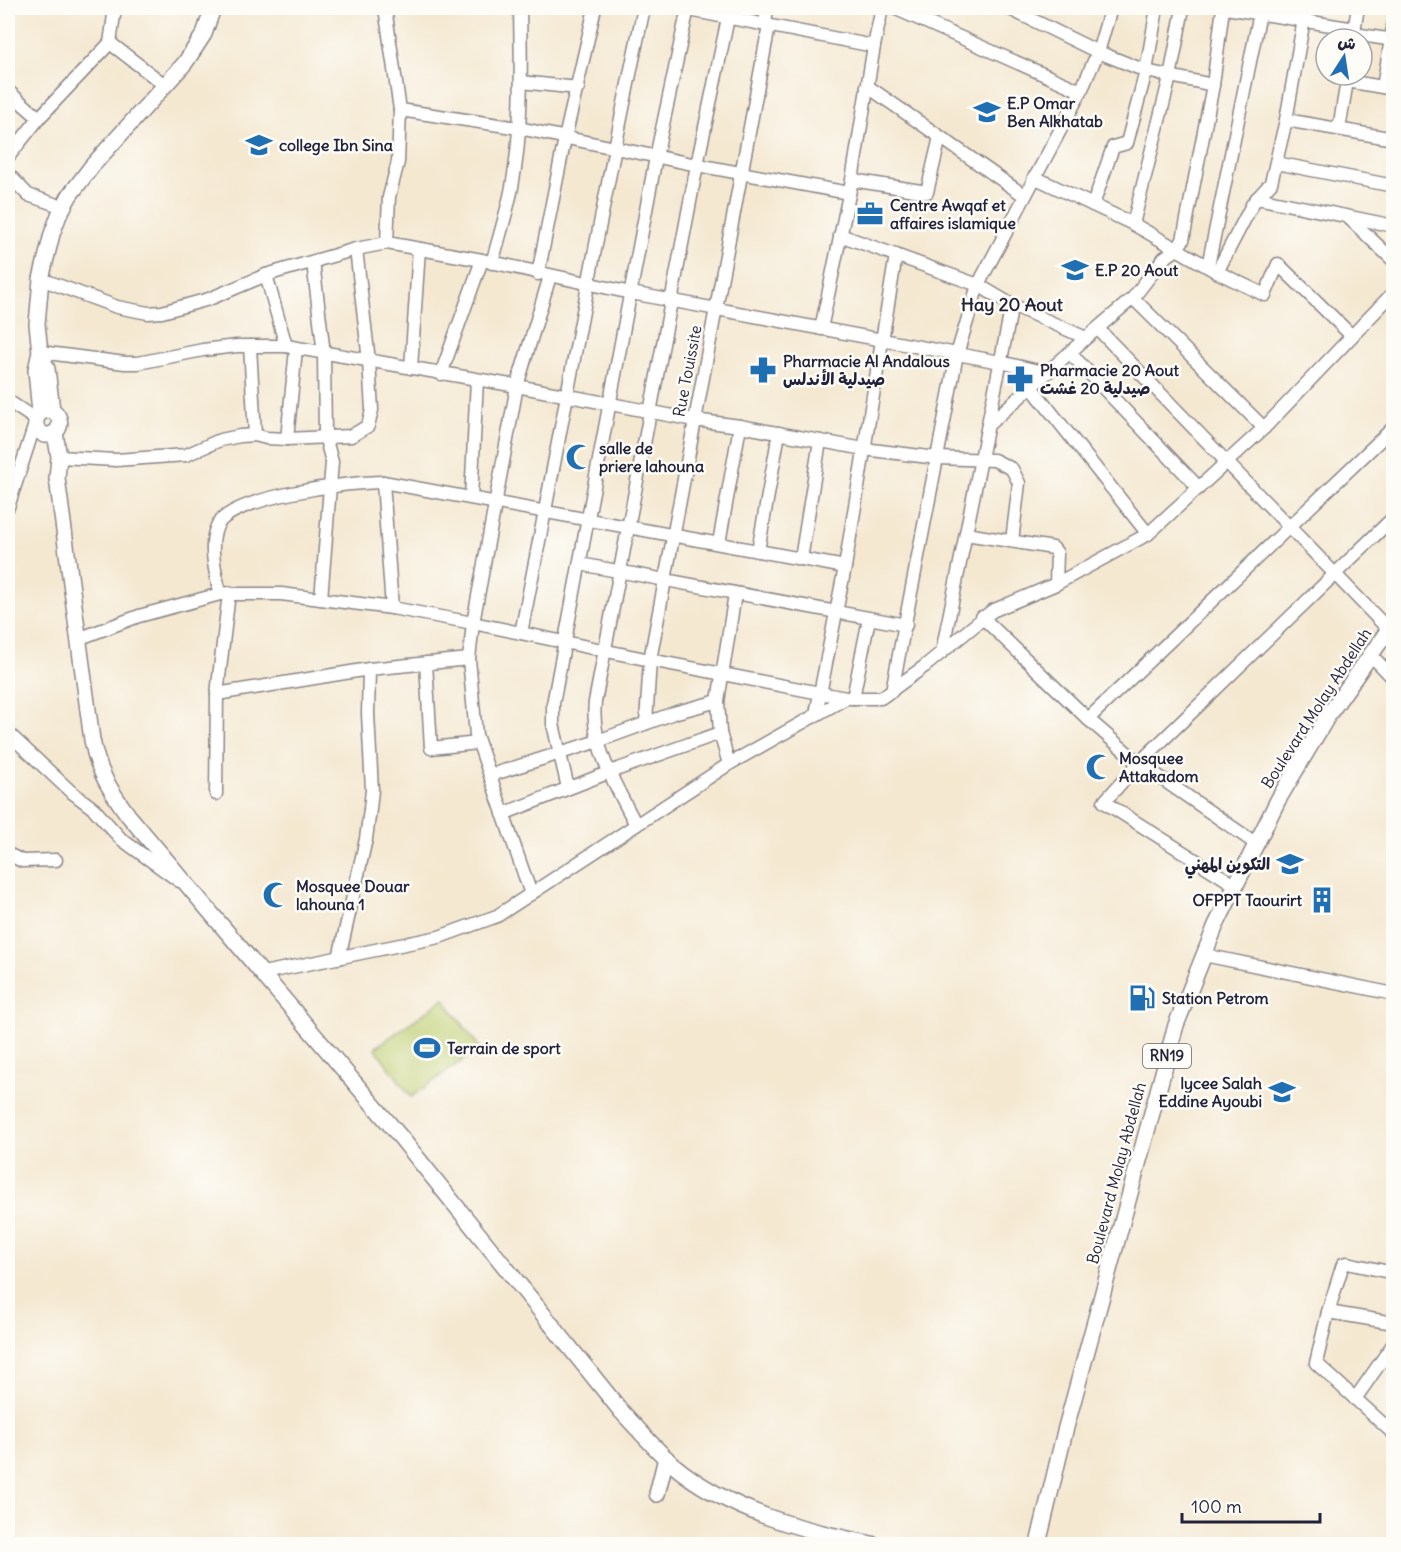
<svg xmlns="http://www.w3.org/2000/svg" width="1401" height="1552" viewBox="0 0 1401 1552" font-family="Delius,'Playpen Sans Arabic',sans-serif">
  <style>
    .green { fill: #becd6f; stroke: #707855; stroke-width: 1.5 }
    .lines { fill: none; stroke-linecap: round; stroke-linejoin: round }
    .minor-casing { stroke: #8b8586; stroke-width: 15 }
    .major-casing { stroke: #8b8586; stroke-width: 18 }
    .minor { stroke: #fff; stroke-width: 12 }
    .major { stroke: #fff; stroke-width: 15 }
    .labels { text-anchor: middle; stroke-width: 5; stroke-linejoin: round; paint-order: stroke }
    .shield { fill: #fdfcf7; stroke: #646373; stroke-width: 1.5 }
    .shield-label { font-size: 15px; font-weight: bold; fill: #22223b }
    .poi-label { font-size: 16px; font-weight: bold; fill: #22223b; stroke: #fdfcf7; text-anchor: start }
    .street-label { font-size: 16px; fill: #22223b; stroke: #fdfcf7 }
    .neighbourhood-label { font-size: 18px; font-weight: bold; fill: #22223b; stroke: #fdfcf7 }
  </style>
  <rect width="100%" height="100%" fill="#fdfcf7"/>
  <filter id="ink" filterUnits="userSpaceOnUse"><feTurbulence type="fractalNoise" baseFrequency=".0167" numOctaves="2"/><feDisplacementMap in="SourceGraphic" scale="12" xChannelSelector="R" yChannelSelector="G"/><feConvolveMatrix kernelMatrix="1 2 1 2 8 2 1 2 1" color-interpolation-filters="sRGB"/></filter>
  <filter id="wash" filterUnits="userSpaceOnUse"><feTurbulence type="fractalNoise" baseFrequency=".008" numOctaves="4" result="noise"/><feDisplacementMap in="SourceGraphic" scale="24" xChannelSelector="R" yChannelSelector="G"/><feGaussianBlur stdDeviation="1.35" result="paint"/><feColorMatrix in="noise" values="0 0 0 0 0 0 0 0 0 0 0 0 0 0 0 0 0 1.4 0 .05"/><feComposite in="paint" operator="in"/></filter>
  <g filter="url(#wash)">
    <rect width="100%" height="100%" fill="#f4e8d1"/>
    <polygon class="green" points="444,999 480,1048 411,1097 375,1048"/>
  </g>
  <g filter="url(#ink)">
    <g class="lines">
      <g class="minor-casing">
        <g id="minor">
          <polyline points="385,8 400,110 398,162 389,197 387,243"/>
          <polyline points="679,8 874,46"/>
          <polyline points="894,8 1081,91"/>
          <polyline points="1008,8 1098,52 1146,71 1213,85"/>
          <polyline points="1226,8 1355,29"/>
          <polyline points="765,25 767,8"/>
          <polyline points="1354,34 1394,40"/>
          <polyline points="1353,36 1358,8"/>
          <polyline points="110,43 166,86"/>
          <polyline points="1347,81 1394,89"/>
          <polyline points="521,82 578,88"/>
          <polyline points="867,86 1025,196"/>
          <polyline points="1383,87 1394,21"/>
          <polyline points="8,91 39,118"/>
          <polyline points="400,110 519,128 697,165 849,193"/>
          <polyline points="1286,120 1394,139"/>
          <polyline points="1339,129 1348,75"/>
          <polyline points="8,157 39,118 110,43 115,8"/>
          <polyline points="1276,163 1394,186"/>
          <polyline points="8,174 28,195 63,207"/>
          <polyline points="1034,177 1133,224 1217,272 1265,295 1278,264 1352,336"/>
          <polyline points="852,180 927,192 940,137"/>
          <polyline points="1257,198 1394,226"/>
          <polyline points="1093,205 1113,147 1127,143 1146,71 1157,8"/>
          <polyline points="1349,218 1394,261"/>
          <polyline points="1133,224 1170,77 1183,8"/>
          <polyline points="840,235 978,285 957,354 892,691"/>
          <polyline points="313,262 324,354 325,436 332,462 321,599"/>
          <path d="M492 263C499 238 507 212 512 187 523 128 521 67 520 8"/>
          <polyline points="1208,266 1261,8"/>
          <polyline points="1217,272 1253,203 1271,183 1286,120 1306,8"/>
          <polyline points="538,274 565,138 595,8"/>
          <polyline points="266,275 286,346"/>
          <polyline points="41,279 117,307 148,313 162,312 209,299 266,275 356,249 387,243 482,260 631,293 1000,362 1047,373"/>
          <polyline points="1133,298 1264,428"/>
          <polyline points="821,329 852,180 874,46 882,8"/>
          <polyline points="1098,329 1388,629"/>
          <polyline points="1086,338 1012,305 978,285 1081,91 1098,52 1111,8"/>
          <polyline points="250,346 255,435"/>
          <polyline points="40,352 125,363 138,363 203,350 237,346 286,346 517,386 694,420 740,426 864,449 937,458 994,460 1012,469 1019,483 1012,541"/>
          <polyline points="1070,353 1199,488"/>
          <polyline points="411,368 419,249"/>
          <polyline points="441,374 482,260"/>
          <polyline points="1032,388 1148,534"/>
          <polyline points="8,401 35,419"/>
          <polyline points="988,425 1086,338 1133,298 1164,258 1177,249 1183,240 1213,85 1223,8"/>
          <polyline points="287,439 296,349"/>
          <polyline points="59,457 116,460 186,455 220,440 240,436 255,435 266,438 287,439 351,436 368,426 372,410 369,361 356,249"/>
          <polyline points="383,482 392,608"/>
          <polyline points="471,498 477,380"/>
          <polyline points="8,507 35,424"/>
          <polyline points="966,534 1053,548 1057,553 1056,584"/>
          <polyline points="719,543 740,426"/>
          <polyline points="758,551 779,433"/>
          <polyline points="801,559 820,441"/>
          <polyline points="580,564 906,625"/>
          <path d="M220 594C216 574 208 546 217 526 231 496 351 482 383 482L845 567"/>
          <polyline points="982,617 1088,719 1139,763 1255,843"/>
          <path d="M521 633C563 424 599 215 644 8"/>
          <polyline points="78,639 139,616 220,594 281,594 392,608 473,623 650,660 846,698 881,698 925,666 992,611 1056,584 1148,534 1264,428 1394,292"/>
          <polyline points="942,652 1012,305"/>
          <polyline points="1370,654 1394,679"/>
          <polyline points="426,663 431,748 478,743"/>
          <polyline points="217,694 369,669 469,659"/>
          <polyline points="853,698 869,619"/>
          <polyline points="816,714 845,567 896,255"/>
          <polyline points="1088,719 1394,427"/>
          <polyline points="646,723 650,660 769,26"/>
          <polyline points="8,733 69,790 94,809 121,839 179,881"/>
          <polyline points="729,764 720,733 718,701 735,594"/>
          <polyline points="491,775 598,741 677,712 718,701"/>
          <polyline points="568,788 553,724 553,704 656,157 688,8"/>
          <polyline points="216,794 217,694 229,593"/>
          <polyline points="503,814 610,772 720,733"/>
          <path d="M636 825C617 787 590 746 595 702L697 165 728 18"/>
          <polyline points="8,854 22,861 56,860"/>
          <polyline points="1235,885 1104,802 1139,763 1394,517"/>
          <polyline points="531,894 476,735 469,659 473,623 517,386 550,276"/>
          <polyline points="1204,955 1394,994"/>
          <polyline points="339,958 366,839 370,809 372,790 368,714 369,669"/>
          <polyline points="263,973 439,937 497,916 729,764 846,698"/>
          <polyline points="1394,1273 1347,1263 1343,1264 1328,1312 1316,1363 1394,1434"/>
          <polyline points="1328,1312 1394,1323"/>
          <polyline points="1355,1399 1394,1343"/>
        </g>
      </g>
      <g class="major-casing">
        <g id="major">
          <path d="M40 352 47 369 52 410C65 419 61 436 44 435L37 429C33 417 40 410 52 410"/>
          <polyline points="40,413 36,370 40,352 37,324 41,279 52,234 59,215 70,195 92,166 185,63 204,34 213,8"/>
          <path d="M55 433 59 457 57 478 92 740C98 772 110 790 128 815L398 1134 621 1411C638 1429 654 1448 672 1464 728 1511 801 1530 872 1544"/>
          <polyline points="657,1494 666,1458"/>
          <polyline points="1038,1544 1065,1431 1176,1025 1216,925 1278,800 1329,714 1394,622"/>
        </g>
      </g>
      <use href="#minor" class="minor"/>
      <use href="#major" class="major"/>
    </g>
  </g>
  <defs>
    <g id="school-bare" transform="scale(2.07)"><path d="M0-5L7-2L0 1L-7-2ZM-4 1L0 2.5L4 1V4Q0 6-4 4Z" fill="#1f6fb2" stroke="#fdfcf7" stroke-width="2.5" paint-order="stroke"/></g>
    <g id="office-bare" transform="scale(2.07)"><path d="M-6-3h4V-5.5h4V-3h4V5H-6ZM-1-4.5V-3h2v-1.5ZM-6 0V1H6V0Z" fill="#1f6fb2" stroke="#fdfcf7" stroke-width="2.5" paint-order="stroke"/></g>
    <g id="pharmacy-bare" transform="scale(2.07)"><path d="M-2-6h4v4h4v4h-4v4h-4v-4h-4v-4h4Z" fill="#1f6fb2" stroke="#fdfcf7" stroke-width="2.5" paint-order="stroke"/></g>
    <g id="mosque-bare" transform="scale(2.07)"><path d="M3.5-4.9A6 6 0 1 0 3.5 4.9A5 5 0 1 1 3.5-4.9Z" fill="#1f6fb2" stroke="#fdfcf7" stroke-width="2.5" paint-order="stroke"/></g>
    <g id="university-bare" transform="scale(2.07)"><path d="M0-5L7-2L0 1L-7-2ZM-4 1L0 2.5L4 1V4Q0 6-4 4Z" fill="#1f6fb2" stroke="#fdfcf7" stroke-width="2.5" paint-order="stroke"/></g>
    <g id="building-bare" transform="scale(2.07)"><path d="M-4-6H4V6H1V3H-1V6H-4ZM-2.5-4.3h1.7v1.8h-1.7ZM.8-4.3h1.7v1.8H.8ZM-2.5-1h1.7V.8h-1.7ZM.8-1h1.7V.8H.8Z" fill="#1f6fb2" stroke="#fdfcf7" stroke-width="2.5" paint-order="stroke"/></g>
    <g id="fuel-bare" transform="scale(2.07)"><path d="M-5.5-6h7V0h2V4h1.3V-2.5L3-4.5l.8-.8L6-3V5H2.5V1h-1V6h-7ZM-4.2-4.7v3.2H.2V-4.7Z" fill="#1f6fb2" stroke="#fdfcf7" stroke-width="2.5" paint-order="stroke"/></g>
    <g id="stadium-bare" transform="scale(2.07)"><path d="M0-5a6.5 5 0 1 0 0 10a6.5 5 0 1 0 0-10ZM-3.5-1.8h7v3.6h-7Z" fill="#1f6fb2" stroke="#fdfcf7" stroke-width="2.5" paint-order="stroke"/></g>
  </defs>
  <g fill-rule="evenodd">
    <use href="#school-bare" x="987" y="112"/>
    <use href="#school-bare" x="259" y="145"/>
    <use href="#office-bare" x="870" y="214"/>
    <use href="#school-bare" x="1075" y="270"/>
    <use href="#pharmacy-bare" x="763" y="370"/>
    <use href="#pharmacy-bare" x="1020" y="379"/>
    <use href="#mosque-bare" x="579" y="457"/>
    <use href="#mosque-bare" x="1099" y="767"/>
    <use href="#university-bare" x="1290" y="864"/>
    <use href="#mosque-bare" x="276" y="895"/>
    <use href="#building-bare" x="1322" y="900"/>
    <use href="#fuel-bare" x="1142" y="998"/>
    <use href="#stadium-bare" x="427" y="1048"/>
    <use href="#school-bare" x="1282" y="1092"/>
  </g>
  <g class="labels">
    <rect class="shield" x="1143" y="1044" width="48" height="24" rx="4.5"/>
    <g class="shield-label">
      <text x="1167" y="1061">RN19</text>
    </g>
    <g class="poi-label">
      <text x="1007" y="109">E.P Omar<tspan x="1007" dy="18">Ben Alkhatab</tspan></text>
      <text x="279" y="151">college Ibn Sina</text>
      <text x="890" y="211">Centre Awqaf et<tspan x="890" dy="18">affaires islamique</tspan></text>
      <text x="1095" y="276">E.P 20 Aout</text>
      <text x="783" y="367">Pharmacie Al Andalous<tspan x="783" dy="18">صيدلية الأندلس</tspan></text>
      <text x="1040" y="376">Pharmacie 20 Aout<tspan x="1040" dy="18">صيدلية 20 غشت</tspan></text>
      <text x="599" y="454">salle de<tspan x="599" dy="18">priere lahouna</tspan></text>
      <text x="1119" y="764">Mosquee<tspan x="1119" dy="18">Attakadom</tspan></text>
      <text x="1270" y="870" text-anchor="end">التكوين المهني</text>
      <text x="296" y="892">Mosquee Douar<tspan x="296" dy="18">lahouna 1</tspan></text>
      <text x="1302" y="906" text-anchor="end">OFPPT Taourirt</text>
      <text x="1162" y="1004">Station Petrom</text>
      <text x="447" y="1054">Terrain de sport</text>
      <text x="1262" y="1089" text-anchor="end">lycee Salah<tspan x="1262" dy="18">Eddine Ayoubi</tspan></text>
    </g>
    <g class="street-label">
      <text transform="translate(687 371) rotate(-79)" y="6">Rue Touissite</text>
      <text transform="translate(1316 708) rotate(-57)" y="6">Boulevard Molay Abdellah</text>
      <text transform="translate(1116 1173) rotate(-75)" y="6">Boulevard Molay Abdellah</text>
    </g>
    <g class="neighbourhood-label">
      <text x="1012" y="311">Hay 20 Aout</text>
    </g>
  </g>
  <rect width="1401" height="1552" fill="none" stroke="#fdfcf7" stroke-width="30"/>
  <g transform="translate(1344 57) rotate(12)"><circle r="28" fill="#fdfcf7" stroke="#a5a5ac" stroke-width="1.5"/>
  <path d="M0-4.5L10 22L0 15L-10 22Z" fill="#1f6fb2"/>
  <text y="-9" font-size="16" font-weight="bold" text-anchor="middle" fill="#22223b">ش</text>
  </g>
  <path d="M1182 1513v9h138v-9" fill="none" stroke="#22223b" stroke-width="3"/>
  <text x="1191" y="1513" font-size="18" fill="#22223b" stroke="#fdfcf7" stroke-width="4.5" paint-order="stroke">100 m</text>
</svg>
